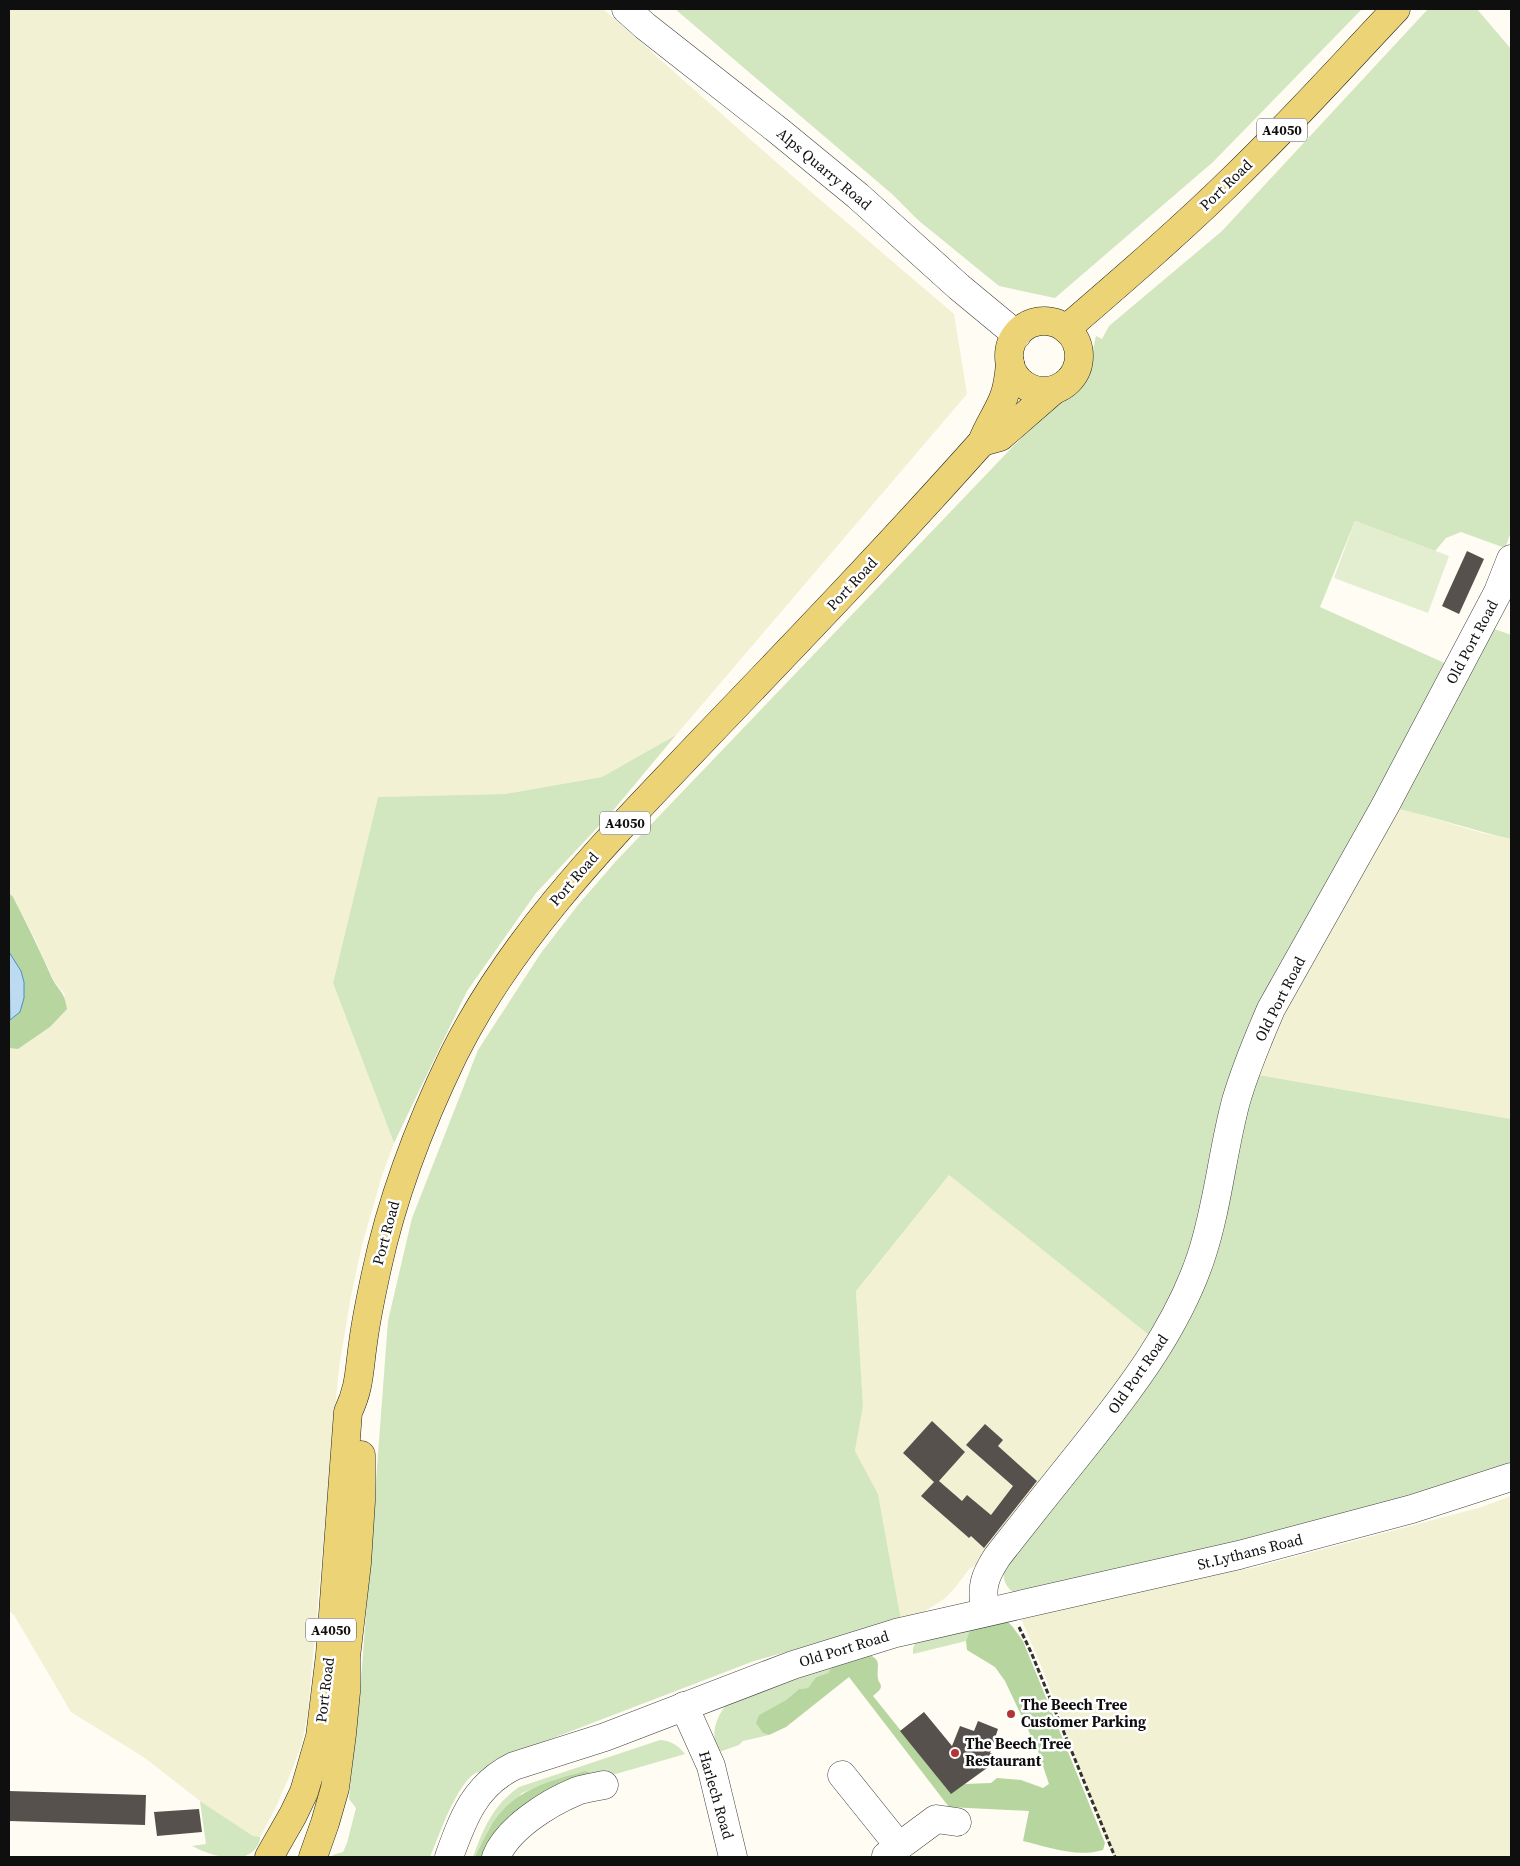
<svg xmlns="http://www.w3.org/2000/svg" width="1520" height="1866" viewBox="0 0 1520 1866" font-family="'Source Serif 4',serif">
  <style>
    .farmland { fill: #f2f1d4 }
    .green { fill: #d2e6bf }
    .forest { fill: #b6d59f }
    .pitch { fill: #e3eed0 }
    .water { fill: #bcdbf1; stroke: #498ec2 }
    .building { fill: #57514d }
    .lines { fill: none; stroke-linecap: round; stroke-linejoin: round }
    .minor-casing { stroke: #424242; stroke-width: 29 }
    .major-casing { stroke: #202020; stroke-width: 29 }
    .path { stroke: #313131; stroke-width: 3; stroke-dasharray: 5 2.5; stroke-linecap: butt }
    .minor { stroke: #fff; stroke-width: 28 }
    .major { stroke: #ecd375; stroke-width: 28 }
    .poi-dot { fill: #b43335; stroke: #fff; stroke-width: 2 }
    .labels { text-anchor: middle; stroke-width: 5; stroke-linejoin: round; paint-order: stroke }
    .shield { fill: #fff; stroke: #575757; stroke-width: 1 }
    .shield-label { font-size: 14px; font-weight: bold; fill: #0f0f0f }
    .street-label { font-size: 15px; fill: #0f0f0f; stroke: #fff }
    .poi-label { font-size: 15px; font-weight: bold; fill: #0f0f0f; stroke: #fff; text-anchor: start }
  </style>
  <rect width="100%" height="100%" fill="#fefcf3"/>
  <g class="farmland">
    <polygon points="9,9 603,9 776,162 954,314 967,394 676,735 602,777 505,794 378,797 333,983 394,1143 382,1175 362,1245 351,1296 339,1367 308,1711 302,1743 292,1770 275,1809 260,1837 253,1836 200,1801 145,1758 71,1712 14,1615 9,1611 9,1048 18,1049 50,1027 65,995 54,981 35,939 13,897 9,893"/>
    <polygon points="1393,808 1416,813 1482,833 1511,839 1511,1119 1259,1075 1277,1026"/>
    <polygon points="949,1175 1154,1339 1001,1535 975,1566 970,1568 954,1589 944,1599 922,1613 901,1620 878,1494 855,1451 863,1406 856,1291"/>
    <polygon points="1511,1496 1511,1857 1113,1857 1042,1668 1020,1616 1138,1586 1252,1568 1482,1507"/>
  </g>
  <g class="green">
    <polygon points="675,9 1362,9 1213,162 1055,298 999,286 918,220 892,194"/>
    <path d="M1428 9H1477L1511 49V532L1505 548 1461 532 1446 538 1435 551 1355 521 1320 607 1449 665 1288 961 1203 1215 1154 1339 949 1175 856 1291 863 1406 855 1451 878 1494 901 1620 754 1661 498 1759 480 1773 478 1772C458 1779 438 1838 430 1857H332L333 1855 343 1852 347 1843 356 1808 349 1799 362 1667 388 1321 412 1218 478 1050 541 953 578 905 617 860 1049 409C1057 404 1069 399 1077 392 1092 378 1091 355 1096 336L1102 339 1109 326 1222 231Z"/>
    <path d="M1489 627 1511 635V839C1471 830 1433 816 1393 808Z"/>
    <polygon points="676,735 611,813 536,893 467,991 394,1143 333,983 378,797 505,794 602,777"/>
    <path d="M1259 1075 1511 1119V1466L1374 1512 1014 1593C1004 1585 1003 1579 1004 1567L1079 1473 1195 1310 1240 1125Z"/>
    <polygon points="971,1627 966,1641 913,1654 913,1648 916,1641"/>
    <path d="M835 1664 828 1673 816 1677 808 1688 799 1689 786 1700 759 1715 763 1733 769 1735 743 1741 739 1745 719 1752C710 1736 715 1719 726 1705L723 1701Z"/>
    <path d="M660 1740C671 1741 678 1745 685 1754L595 1780 585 1771 554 1780 522 1793 490 1827 475 1857H473C483 1829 493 1805 519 1787Z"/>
    <path d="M200 1801 253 1836 260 1837C260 1842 259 1843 256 1848 243 1866 209 1855 192 1846L206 1844Z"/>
  </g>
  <g class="forest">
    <path d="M9 893 13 897C27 924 40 951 52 978 59 992 64 990 67 1009L50 1027 18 1049 9 1048V1020L24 998V982L21 971 9 952Z"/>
    <path d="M1003 1617 1012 1626 1023 1641 1105 1843 1103 1850C1077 1858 1048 1847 1023 1841L1029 1811 949 1807 849 1677 786 1727 769 1735 763 1733 756 1723 759 1715 786 1700 799 1689 808 1688 816 1677 828 1673 835 1663 868 1654C883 1661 876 1665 878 1679 879 1683 881 1683 881 1687 880 1691 875 1694 873 1696L951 1793 965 1784 991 1783 997 1778 1021 1780 1043 1788 1049 1784 1038 1751 1005 1681 995 1667 967 1650 966 1641 971 1627Z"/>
    <path d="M585 1771 591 1773 595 1780 492 1857H475C482 1843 488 1829 497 1817 519 1788 553 1780 585 1771Z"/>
  </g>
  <polygon class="pitch" points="1355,521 1449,556 1428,613 1334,578"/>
  <polygon class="water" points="9,952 21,971 24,982 24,998 20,1012 10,1020"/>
  <g class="building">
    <polygon points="1467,551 1484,559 1459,614 1442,606"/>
    <polygon points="932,1421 965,1452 939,1481 962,1501 967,1495 991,1515 1013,1486 966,1445 985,1424 1003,1440 998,1446 1037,1481 984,1548 971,1536 969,1538 921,1496 934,1482 903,1453"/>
    <polygon points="924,1712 952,1746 960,1726 974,1731 978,1721 998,1729 990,1753 993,1754 987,1768 951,1794 900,1731"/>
    <polygon points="9,1791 146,1795 145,1825 9,1821"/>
    <polygon points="199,1809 202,1832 157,1836 154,1812"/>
  </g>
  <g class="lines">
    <g class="minor-casing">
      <g id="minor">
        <polyline points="626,9 645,26 780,132 858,196 959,287 1017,335"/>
        <path d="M985 1612C981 1587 984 1577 997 1557 1025 1521 1054 1485 1082 1450 1129 1391 1177 1329 1201 1257 1218 1206 1222 1153 1236 1101 1245 1070 1258 1039 1271 1009L1385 806 1498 592 1511 559"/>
        <polyline points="684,1706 711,1766 733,1857"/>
        <polyline points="842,1775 899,1846"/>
        <polyline points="886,1856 936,1819 957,1822"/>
        <path d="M449 1857C463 1818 475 1785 514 1766L605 1737 793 1665 896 1633 1239 1555 1412 1509 1511 1477"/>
        <path d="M496 1857C508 1828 548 1803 577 1791 586 1788 595 1787 604 1785"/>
      </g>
    </g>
    <g class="major-casing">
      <g id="major">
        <circle cx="1044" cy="356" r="35"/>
        <path d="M1066 329C1124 279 1181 230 1236 176 1291 123 1343 65 1396 9"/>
        <polyline points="982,442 1000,437 1054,390"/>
        <path d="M269 1857 293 1815 304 1792 320 1737 330 1655 348 1412C360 1387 359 1370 363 1343 366 1320 371 1296 376 1273 392 1197 420 1124 454 1054 515 932 612 836 705 738 799 640 892 543 982 442 988 426 997 414 1003 399 1008 387 1009 376 1010 363"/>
        <polyline points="313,1857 325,1823 335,1788 342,1734 346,1692 346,1657 357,1563 361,1501 361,1455"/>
      </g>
    </g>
    <polyline class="path" points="1019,1627 1031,1652 1115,1857"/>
    <use href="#minor" class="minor"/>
    <use href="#major" class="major"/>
  </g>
  <g class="poi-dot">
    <circle cx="1011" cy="1714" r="5"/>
    <circle cx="955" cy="1753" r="5"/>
  </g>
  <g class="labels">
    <g class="shield">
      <rect x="1257" y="118.5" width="50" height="23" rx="4"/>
      <rect x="600" y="811.5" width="50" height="23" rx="4"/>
      <rect x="306" y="1618.5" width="50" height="23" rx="4"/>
    </g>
    <g class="shield-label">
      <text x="1282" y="135">A4050</text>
      <text x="625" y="828">A4050</text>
      <text x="331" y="1635">A4050</text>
    </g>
    <g class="street-label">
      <text transform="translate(824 169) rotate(40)" y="5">Alps Quarry Road</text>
      <text transform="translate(1226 185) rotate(-44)" y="5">Port Road</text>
      <text transform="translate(852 584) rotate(-47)" y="5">Port Road</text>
      <text transform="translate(1472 642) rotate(-62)" y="5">Old Port Road</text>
      <text transform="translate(574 879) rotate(-49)" y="5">Port Road</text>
      <text transform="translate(1280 999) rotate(-63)" y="5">Old Port Road</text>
      <text transform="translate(386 1233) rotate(-75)" y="5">Port Road</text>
      <text transform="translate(1138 1374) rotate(-55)" y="5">Old Port Road</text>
      <text transform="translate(1250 1552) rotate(-14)" y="5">St.Lythans Road</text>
      <text transform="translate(844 1649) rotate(-17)" y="5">Old Port Road</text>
      <text transform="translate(325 1690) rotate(-83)" y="5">Port Road</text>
      <text transform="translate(716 1795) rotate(74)" y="5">Harlech Road</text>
    </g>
    <g class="poi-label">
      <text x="1021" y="1710">The Beech Tree<tspan x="1021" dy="17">Customer Parking</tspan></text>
      <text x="965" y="1749">The Beech Tree<tspan x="965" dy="17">Restaurant</tspan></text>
    </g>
  </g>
  <rect width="1520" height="1866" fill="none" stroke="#0f0f0f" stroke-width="20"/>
</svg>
